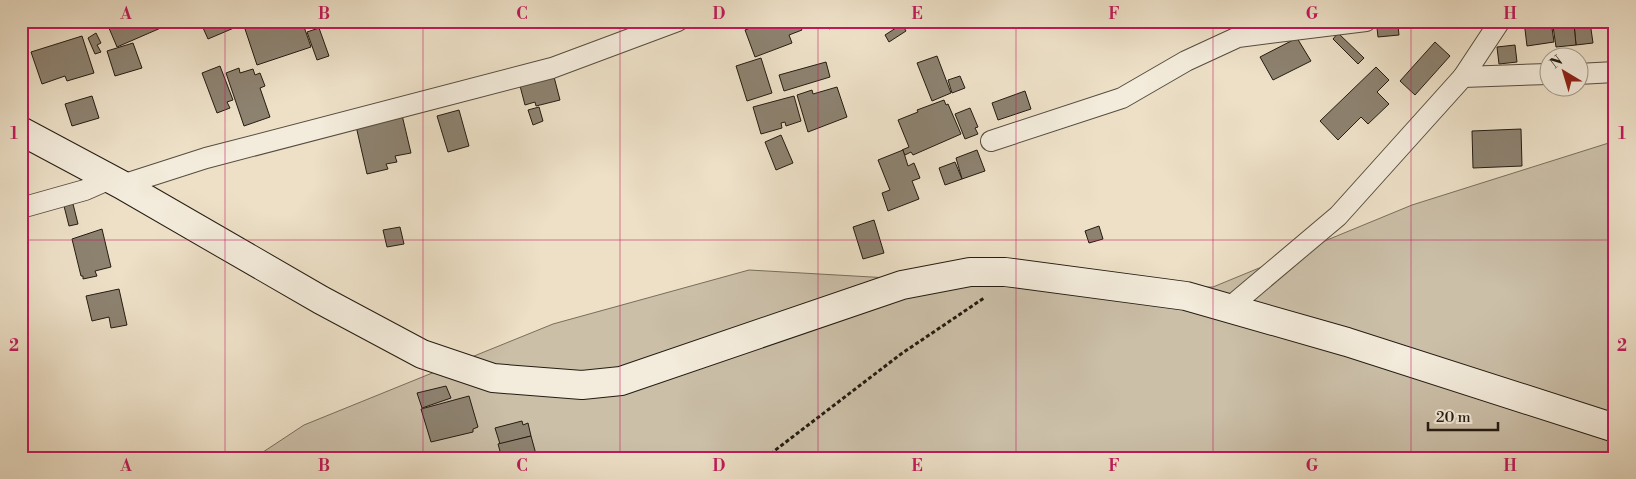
<svg xmlns="http://www.w3.org/2000/svg" width="1636" height="479" viewBox="0 0 1636 479" font-family="'Libre Bodoni',serif">
  <style>
    .green { fill: #cbbfa8; stroke: #786e5c }
    .building { fill: #8d8270; stroke: #241c11 }
    .lines { fill: none; stroke-linecap: round; stroke-linejoin: round }
    .street-casing { stroke: #564d3e; stroke-width: 22 }
    .secondary-casing { stroke: #241c11; stroke-width: 30 }
    .path { stroke: #241c11; stroke-width: 3; stroke-dasharray: 4 2.5; stroke-linecap: butt }
    .street { stroke: #f3ebdb; stroke-width: 20 }
    .secondary { stroke: #f3ebdb; stroke-width: 28 }
    .grid { fill: none; stroke: #c2185b; stroke-width: 1; stroke-opacity: 0.55 }
    .neatline { fill: none; stroke: #c2185b; stroke-width: 2 }
    .grid-label { font-size: 16px; text-anchor: middle; font-weight: bold; fill: #c2185b }
  </style>
  <rect width="100%" height="100%" fill="#ede0c7"/>
  <filter id="stains"><feTurbulence type="fractalNoise" baseFrequency=".004" numOctaves="4"/><feColorMatrix values="0 0 0 0 .2 0 0 0 0 .09 0 0 0 0 .02 0 0 0 .5 -.17"/></filter>
  <radialGradient id="worn" r=".72"><stop offset=".6" stop-color="#630" stop-opacity="0"/><stop offset="1" stop-color="#630" stop-opacity=".3"/></radialGradient>
  <polygon class="green" points="1615,141 1615,458 254,458 304,425 553,324 749,270 1099,290 1213,287 1412,205"/>
  <g class="building">
    <polygon points="106,21 160,21 163,27 117,47"/>
    <polygon points="200,21 248,21 248,22 208,39"/>
    <polygon points="268,21 302,21 311,47 257,65 245,29"/>
    <polygon points="519,21 533,21 521,26"/>
    <polygon points="768,21 798,21 802,30 789,35 792,43 755,57 745,30"/>
    <polygon points="826,21 847,21 829,29"/>
    <polygon points="1201,21 1216,21 1216,26 1203,28"/>
    <polygon points="1524,21 1551,21 1554,42 1527,46"/>
    <polygon points="1606,21 1615,21 1615,31 1608,32"/>
    <polygon points="1590,22 1593,43 1576,45 1574,24"/>
    <polygon points="902,24 906,31 889,42 885,35"/>
    <polygon points="1574,24 1576,45 1556,47 1553,26"/>
    <polygon points="1398,26 1399,35 1378,37 1377,28"/>
    <polygon points="319,28 329,56 317,60 307,32"/>
    <polygon points="96,33 101,43 97,45 101,52 95,54 88,38"/>
    <polygon points="1338,33 1364,58 1358,64 1333,39"/>
    <polygon points="82,36 94,73 67,81 65,76 42,84 31,52"/>
    <polygon points="1297,38 1311,61 1273,80 1260,57"/>
    <polygon points="1435,42 1450,56 1415,95 1400,81"/>
    <polygon points="133,43 142,68 115,76 107,51"/>
    <polygon points="1515,45 1517,62 1499,64 1497,47"/>
    <polygon points="937,56 951,93 932,101 917,63"/>
    <polygon points="761,58 772,93 747,101 736,66"/>
    <polygon points="826,62 830,77 784,91 779,75"/>
    <polygon points="220,66 233,100 227,102 230,108 217,113 202,73"/>
    <polygon points="1376,67 1389,80 1377,92 1389,104 1368,124 1361,117 1338,140 1320,121"/>
    <polygon points="239,68 240,73 253,69 255,75 260,73 265,86 260,88 270,117 244,126 226,73"/>
    <polygon points="553,73 560,100 536,106 535,102 525,105 519,82"/>
    <polygon points="960,76 965,88 952,93 948,80"/>
    <polygon points="837,87 847,117 808,132 797,95 812,90 813,94"/>
    <polygon points="1025,91 1031,109 998,120 992,103"/>
    <polygon points="92,96 99,118 72,126 65,104"/>
    <polygon points="794,96 801,121 786,126 785,122 781,123 782,128 761,134 753,107"/>
    <polygon points="944,100 946,105 948,104 961,134 913,155 911,152 905,155 902,150 909,147 898,120 918,112 917,110"/>
    <polygon points="539,107 543,121 533,125 528,110"/>
    <polygon points="970,108 978,127 975,128 978,134 965,139 955,114"/>
    <polygon points="459,110 469,146 448,152 437,116"/>
    <polygon points="402,115 411,153 395,156 397,162 386,164 388,169 367,174 356,126"/>
    <polygon points="1521,129 1522,166 1473,168 1472,131"/>
    <polygon points="781,135 793,163 776,170 765,142"/>
    <polygon points="903,150 908,166 914,163 920,178 912,181 919,199 888,211 882,193 890,190 878,160"/>
    <polygon points="977,150 985,171 962,179 956,158"/>
    <polygon points="955,162 962,179 945,185 939,168"/>
    <polygon points="73,204 78,224 69,226 64,206"/>
    <polygon points="874,220 884,253 863,259 853,227"/>
    <polygon points="1099,226 1103,239 1089,243 1085,231"/>
    <polygon points="400,227 404,244 387,247 383,230"/>
    <polygon points="102,229 111,267 95,271 97,276 83,279 83,276 81,276 72,239"/>
    <polygon points="119,289 127,325 111,328 109,317 92,321 86,296"/>
    <polygon points="446,386 451,398 422,408 417,393"/>
    <polygon points="469,396 478,427 473,429 473,432 431,442 421,409"/>
    <polygon points="522,421 523,425 528,423 531,436 500,444 495,428"/>
    <polygon points="531,436 537,458 502,458 498,444"/>
  </g>
  <g class="lines">
    <g class="street-casing">
      <g id="street">
        <polyline points="1500,21 1463,77 1548,74"/>
        <polyline points="1578,74 1615,72"/>
        <polyline points="991,141 1122,98 1186,61 1238,37 1366,21"/>
        <polyline points="122,185 206,158 552,68 678,21"/>
        <polyline points="21,208 85,190 110,179"/>
        <polyline points="1230,307 1338,216 1463,77"/>
      </g>
    </g>
    <g class="secondary-casing">
      <polyline id="secondary" points="21,131 122,185 321,300 422,354 493,378 582,385 621,381 902,285 970,272 1005,272 1186,296 1347,342 1615,428"/>
    </g>
    <polyline class="path" points="765,458 901,354 984,298"/>
    <use href="#street" class="street"/>
    <use href="#secondary" class="secondary"/>
  </g>
  <path class="grid" d="M225 21V458M423 21V458M620 21V458M818 21V458M1016 21V458M1213 21V458M1411 21V458M21 240H1615"/>
  <rect width="1636" height="479" fill="none" stroke="#ede0c7" stroke-width="55"/>
  <g transform="translate(1564 72) rotate(322)"><circle r="24" fill="#f3ebdb" stroke="#a0988a"/>
  <path d="M0-4L9 19L0 12L-9 19Z" fill="#8f2418"/>
  <text y="-8" font-size="14" font-weight="bold" text-anchor="middle" fill="#241c11">N</text>
  </g>
  <path d="M1428 422v8h70v-8" fill="none" stroke="#241c11" stroke-width="2.5"/>
  <text x="1436" y="422" font-size="15" fill="#241c11" stroke="#f3ebdb" stroke-width="4" paint-order="stroke">20 m</text>
  <rect x="28" y="28" width="1580" height="424" class="neatline"/>
  <g class="grid-label">
    <text x="126" y="19">A</text>
    <text x="324" y="19">B</text>
    <text x="522" y="19">C</text>
    <text x="719" y="19">D</text>
    <text x="917" y="19">E</text>
    <text x="1114" y="19">F</text>
    <text x="1312" y="19">G</text>
    <text x="1510" y="19">H</text>
    <text x="14" y="139">1</text>
    <text x="1622" y="139">1</text>
    <text x="14" y="351">2</text>
    <text x="1622" y="351">2</text>
    <text x="126" y="471">A</text>
    <text x="324" y="471">B</text>
    <text x="522" y="471">C</text>
    <text x="719" y="471">D</text>
    <text x="917" y="471">E</text>
    <text x="1114" y="471">F</text>
    <text x="1312" y="471">G</text>
    <text x="1510" y="471">H</text>
  </g>
  <rect width="100%" height="100%" filter="url(#stains)"/>
  <rect width="100%" height="100%" fill="url(#worn)"/>
</svg>
